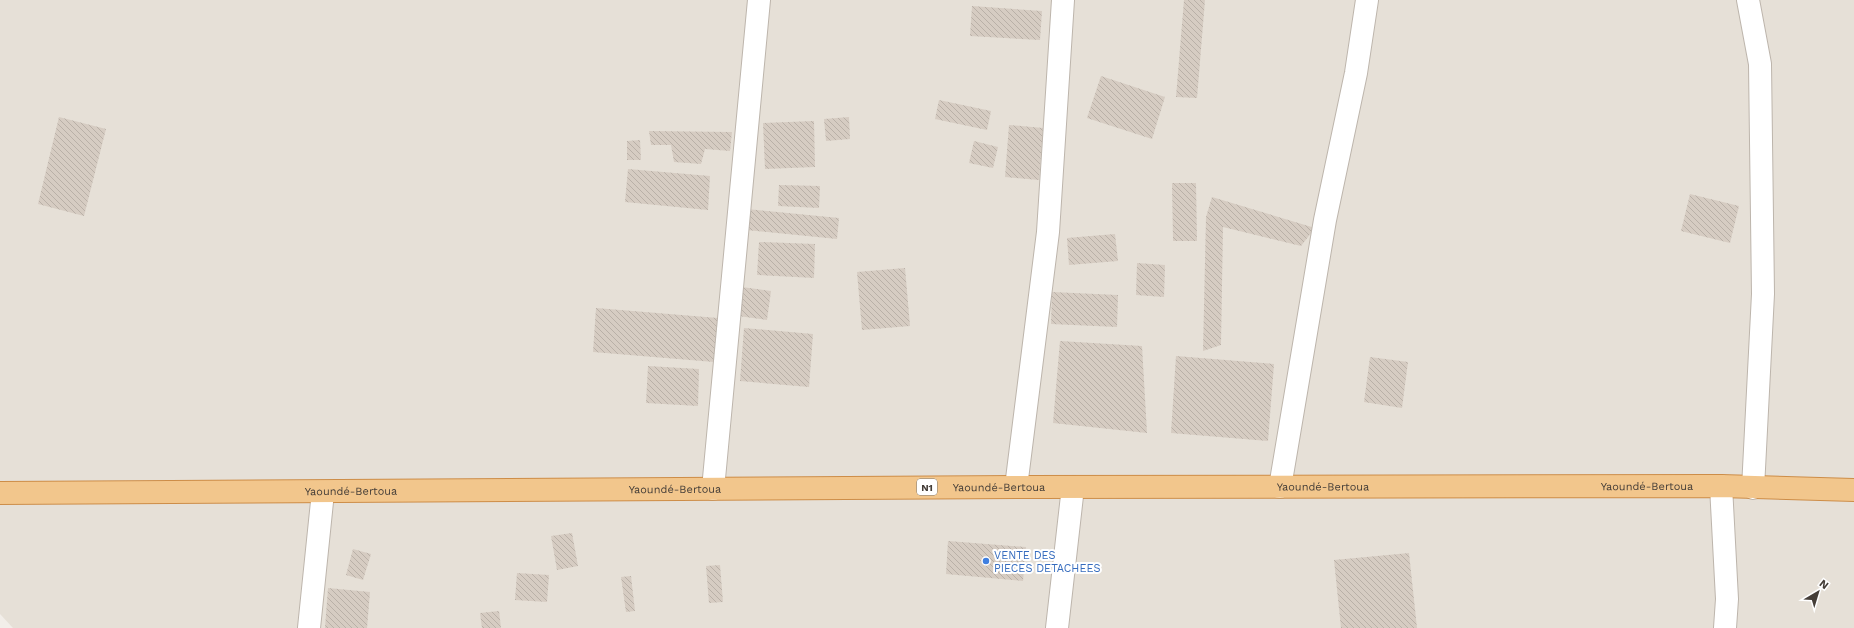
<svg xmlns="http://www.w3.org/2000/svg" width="1854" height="628" viewBox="0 0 1854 628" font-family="'Work Sans',sans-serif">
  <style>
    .residential { fill: #e6e0d7 }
    .building { fill: url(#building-back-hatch) }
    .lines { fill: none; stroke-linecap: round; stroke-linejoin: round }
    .minor-casing { stroke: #bdb5ac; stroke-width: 24 }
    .trunk-casing { stroke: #cd8d48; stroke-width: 24 }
    .minor { stroke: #fff; stroke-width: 22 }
    .trunk { stroke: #f2c68c; stroke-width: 22 }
    .shop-dot { fill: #3f7fe0; stroke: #fff; stroke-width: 1.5 }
    .labels { text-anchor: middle; stroke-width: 4; stroke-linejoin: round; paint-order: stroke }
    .shield { fill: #fff; stroke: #7d7874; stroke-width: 1 }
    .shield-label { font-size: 10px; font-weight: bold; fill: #453e38 }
    .street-label { font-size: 11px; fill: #453e38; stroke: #fff }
    .shop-label { font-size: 11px; fill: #366cbe; stroke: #fff; text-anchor: start }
  </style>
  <defs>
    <pattern id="building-back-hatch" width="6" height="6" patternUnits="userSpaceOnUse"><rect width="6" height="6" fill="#d6ccc2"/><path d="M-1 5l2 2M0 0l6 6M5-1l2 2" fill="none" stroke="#b9b0a7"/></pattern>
  </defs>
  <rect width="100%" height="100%" fill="#f2eee9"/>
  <polygon class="residential" points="0,0 1854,0 1854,628 13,628 0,614"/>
  <g class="building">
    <polygon points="1184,0 1205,0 1197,98 1176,97"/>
    <polygon points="972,6 1042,11 1040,40 970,36"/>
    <polygon points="1101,76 1165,97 1152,139 1087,118"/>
    <polygon points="939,100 991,111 987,130 935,119"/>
    <polygon points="59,117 106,129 84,216 38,204"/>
    <polygon points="849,117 850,139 826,141 824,119"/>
    <polygon points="814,121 815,167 765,169 763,123"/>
    <polygon points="1009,125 1043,128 1039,180 1005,177"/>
    <polygon points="649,131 732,132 730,151 705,149 701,164 674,162 671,145 651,145"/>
    <polygon points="640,140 641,160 627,160 627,141"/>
    <polygon points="974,141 998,147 993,168 969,163"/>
    <polygon points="628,169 710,176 708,210 625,202"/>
    <polygon points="1172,183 1196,183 1197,241 1173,241"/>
    <polygon points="779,185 820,186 819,208 778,206"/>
    <polygon points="1690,194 1739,206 1730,243 1681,231"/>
    <polygon points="1212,197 1315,228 1301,246 1223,227 1221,345 1203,351 1206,217"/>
    <polygon points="747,209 839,218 837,239 746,230"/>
    <polygon points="1115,234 1118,261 1069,265 1067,238"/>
    <polygon points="759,242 815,244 814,278 757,275"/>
    <polygon points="1137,263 1165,265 1164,297 1136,295"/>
    <polygon points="905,268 910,326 862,330 857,272"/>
    <polygon points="742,287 771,291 767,320 738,316"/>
    <polygon points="1052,292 1118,295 1117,327 1051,324"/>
    <polygon points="596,308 718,318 714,362 593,352"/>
    <polygon points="744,328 813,334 809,387 740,381"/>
    <polygon points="1060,341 1142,346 1147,433 1053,423"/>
    <polygon points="1176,356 1274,364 1268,441 1171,433"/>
    <polygon points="1370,357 1408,362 1402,408 1364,402"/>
    <polygon points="648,366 699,369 698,406 646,403"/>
    <polygon points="572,533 578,566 557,570 551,536"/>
    <polygon points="948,541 1026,547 1023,581 946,574"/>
    <polygon points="353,549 371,554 363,580 346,575"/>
    <polygon points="1409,553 1417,628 1341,628 1334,560"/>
    <polygon points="720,565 723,602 709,603 706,566"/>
    <polygon points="517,573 549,575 547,602 515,600"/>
    <polygon points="631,576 635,611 626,612 621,577"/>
    <polygon points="328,588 370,592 367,628 325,628"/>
    <polygon points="499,611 501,628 482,628 480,613"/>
  </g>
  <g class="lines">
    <g class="minor-casing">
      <g id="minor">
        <polyline points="1748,0 1760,64 1763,294 1753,488"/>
        <polyline points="1721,486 1727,599 1725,628"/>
        <polyline points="1016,487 1048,232 1063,0"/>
        <polyline points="1280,487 1325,220 1356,73 1367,0"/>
        <polyline points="713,489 759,0"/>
        <polyline points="309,628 323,492"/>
        <polyline points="1057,628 1073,487"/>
      </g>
    </g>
    <g class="trunk-casing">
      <g id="trunk">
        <path id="s1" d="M0 493 1016 487 1721 486 1854 490"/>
      </g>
    </g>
    <use href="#minor" class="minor"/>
    <use href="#trunk" class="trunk"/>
  </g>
  <circle class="shop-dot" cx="986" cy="561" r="4"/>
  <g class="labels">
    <rect class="shield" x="917" y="479" width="20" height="16" rx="3"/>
    <g class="shield-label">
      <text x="927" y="491">N1</text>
    </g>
    <g class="street-label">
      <text dy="4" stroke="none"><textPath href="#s1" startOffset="999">Yaoundé-Bertoua</textPath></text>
      <text dy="4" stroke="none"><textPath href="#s1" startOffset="1323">Yaoundé-Bertoua</textPath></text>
      <text dy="4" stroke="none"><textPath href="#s1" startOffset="1647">Yaoundé-Bertoua</textPath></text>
      <text dy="4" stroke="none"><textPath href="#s1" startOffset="675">Yaoundé-Bertoua</textPath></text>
      <text dy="4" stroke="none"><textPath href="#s1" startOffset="351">Yaoundé-Bertoua</textPath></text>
    </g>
    <g class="shop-label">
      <text x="994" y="559">VENTE DES<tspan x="994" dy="13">PIECES DETACHEES</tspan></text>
    </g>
  </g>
  <g transform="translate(1818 592) rotate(38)" stroke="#ffffff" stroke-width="3" paint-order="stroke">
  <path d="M0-3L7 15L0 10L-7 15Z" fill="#453e38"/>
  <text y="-6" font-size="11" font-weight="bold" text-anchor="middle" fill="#453e38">N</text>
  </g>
</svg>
